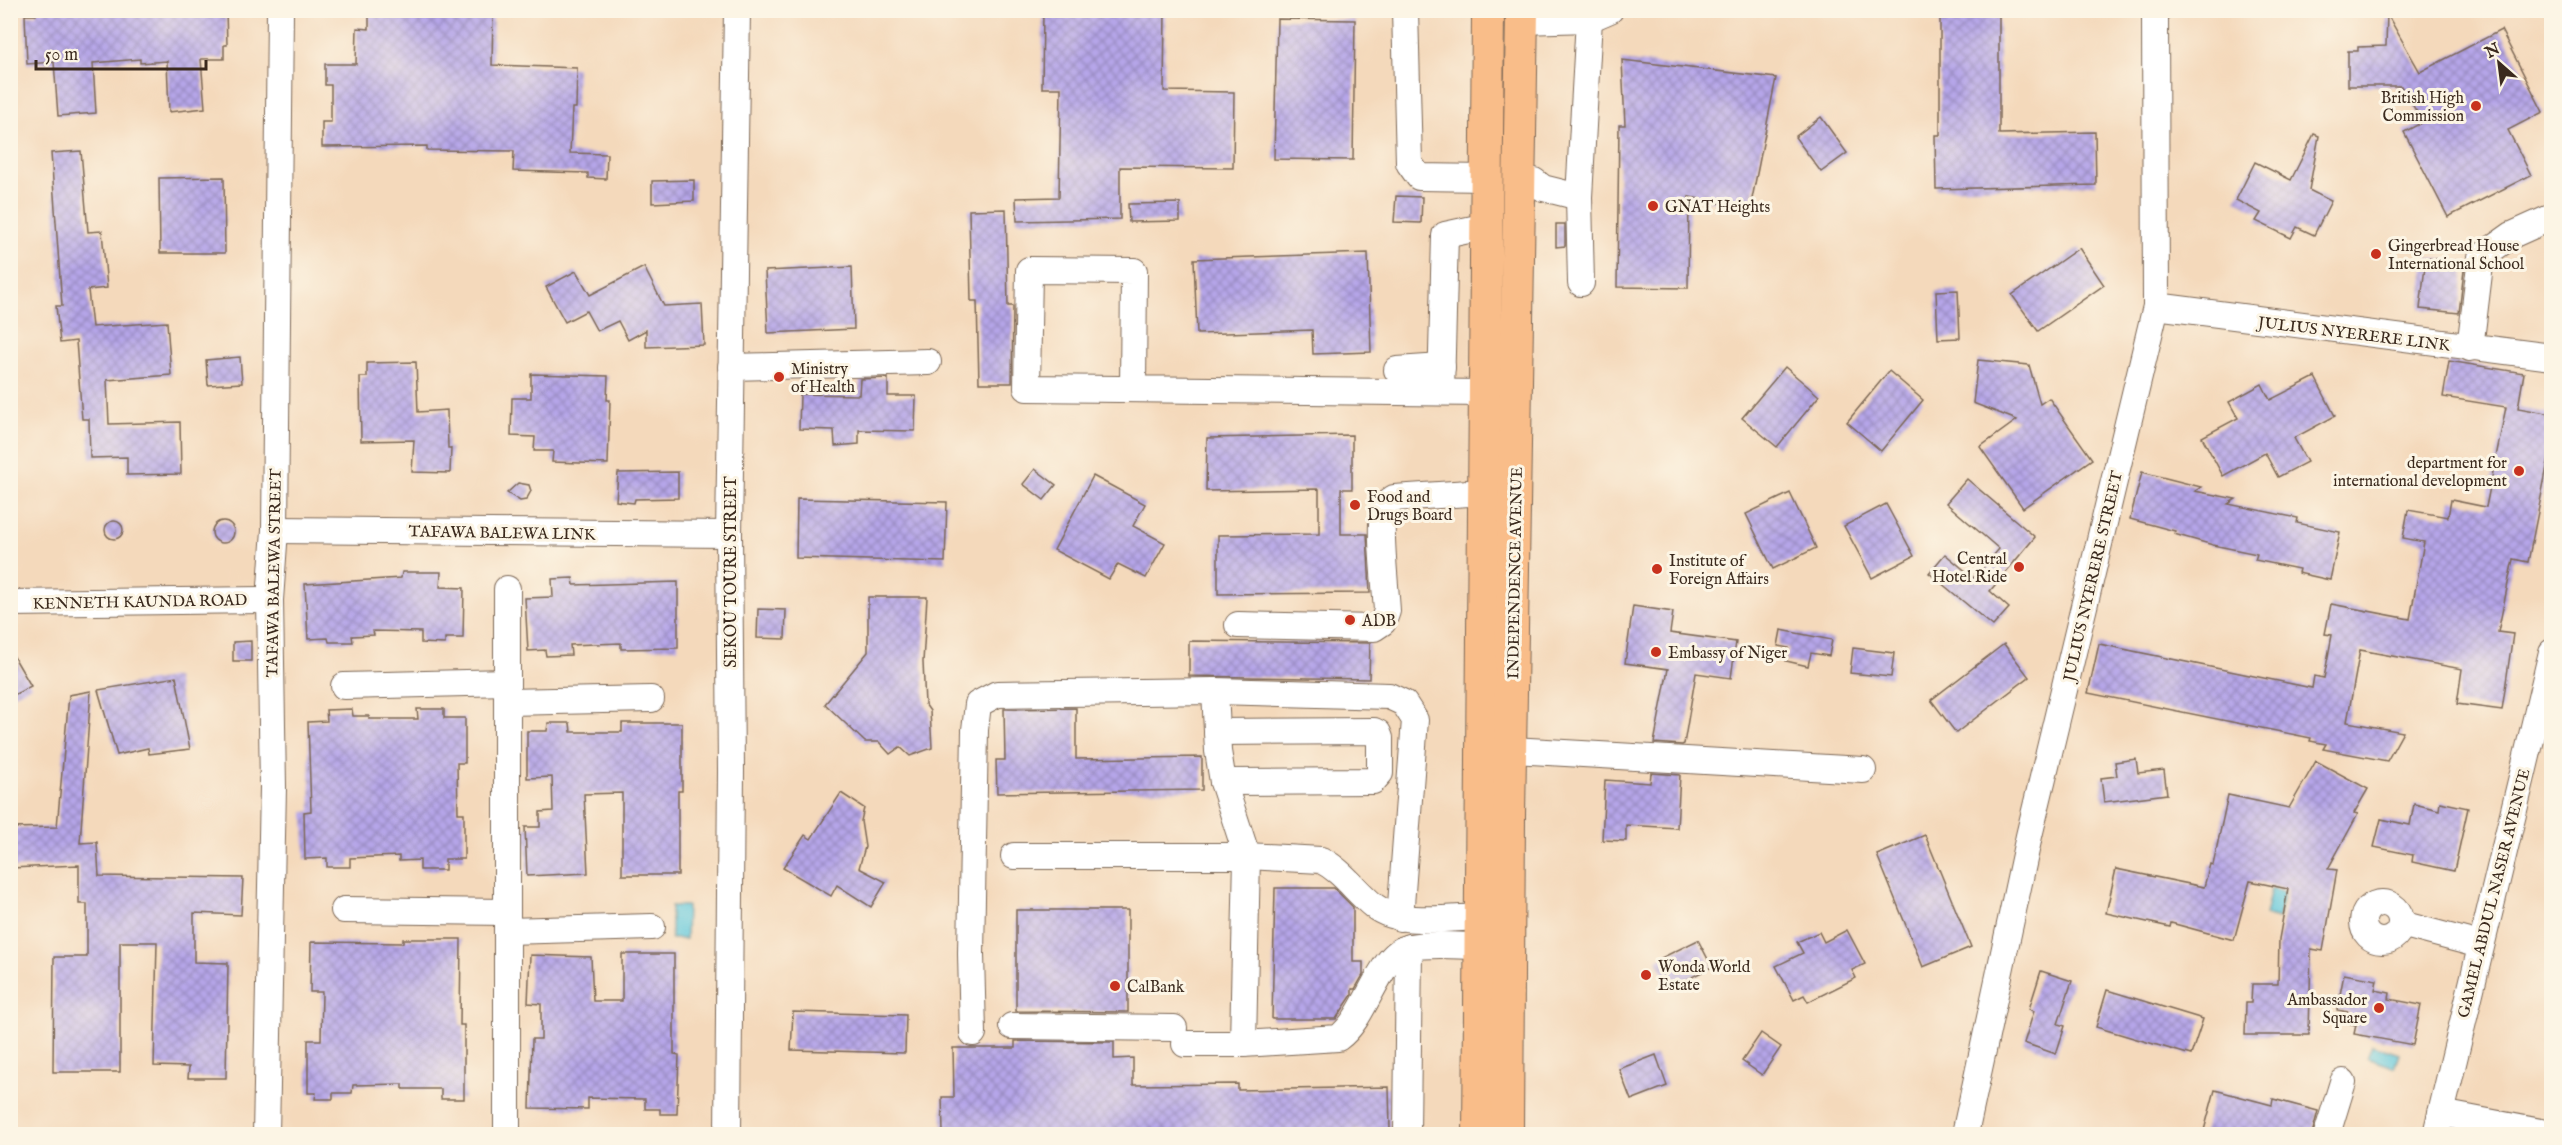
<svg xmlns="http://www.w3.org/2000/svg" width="2562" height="1145" viewBox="0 0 2562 1145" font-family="'IM FELL English',serif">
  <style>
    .water { fill: #60c8dc; stroke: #4e797d; stroke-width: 1.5 }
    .building { fill: url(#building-cross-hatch) }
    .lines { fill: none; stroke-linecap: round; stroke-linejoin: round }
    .minor-casing { stroke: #7c6755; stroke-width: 28 }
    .major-casing { stroke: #7c6755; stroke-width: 34 }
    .minor { stroke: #fff; stroke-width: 26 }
    .major { stroke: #f9bd89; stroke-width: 32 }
    .poi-dot { fill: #c8321e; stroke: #fcf5e5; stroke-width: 2 }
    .labels { text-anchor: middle; stroke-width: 6; stroke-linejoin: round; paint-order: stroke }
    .poi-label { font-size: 16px; fill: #3b2a1e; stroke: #fcf5e5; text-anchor: start }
    .street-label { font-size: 16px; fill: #3b2a1e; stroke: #fcf5e5 }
  </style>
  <defs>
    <pattern id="building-cross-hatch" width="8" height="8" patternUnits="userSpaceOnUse" patternTransform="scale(1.5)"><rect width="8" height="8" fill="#b6a6e9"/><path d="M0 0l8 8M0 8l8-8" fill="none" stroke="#9587bc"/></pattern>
  </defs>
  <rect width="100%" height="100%" fill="#fcf5e5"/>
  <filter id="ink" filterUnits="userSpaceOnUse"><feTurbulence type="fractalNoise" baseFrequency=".0167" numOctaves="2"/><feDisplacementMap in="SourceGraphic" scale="12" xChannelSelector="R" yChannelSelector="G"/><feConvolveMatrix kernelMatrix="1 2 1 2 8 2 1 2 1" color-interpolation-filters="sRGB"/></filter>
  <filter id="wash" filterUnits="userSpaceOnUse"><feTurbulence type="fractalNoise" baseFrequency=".008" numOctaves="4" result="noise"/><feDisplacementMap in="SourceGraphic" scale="24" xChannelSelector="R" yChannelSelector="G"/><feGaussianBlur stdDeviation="1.35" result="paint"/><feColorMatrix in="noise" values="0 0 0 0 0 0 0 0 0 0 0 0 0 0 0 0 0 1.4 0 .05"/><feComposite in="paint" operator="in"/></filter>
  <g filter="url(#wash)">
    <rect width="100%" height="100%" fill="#f4d9bb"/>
    <g class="water">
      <polygon points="2271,889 2284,892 2278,919 2265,915"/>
      <polygon points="671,906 687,906 686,939 671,939"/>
      <polygon points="2372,1045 2399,1054 2394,1067 2367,1058"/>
    </g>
    <g id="blocks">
      <g class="building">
        <polygon points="36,10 226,10 227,45 224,45 224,59 201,59 205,108 169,112 167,61 140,63 140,59 93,63 96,113 58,116 54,62 27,64 25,15 36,15"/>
        <polygon points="369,10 493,10 492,65 577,68 576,108 572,108 570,153 607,154 606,179 588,178 588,173 513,171 514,151 427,150 427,146 322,147 322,122 331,122 331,85 325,85 325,64 356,64 357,28 369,29"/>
        <polygon points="1043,10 1165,10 1164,91 1234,92 1233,168 1120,167 1120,219 1017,221 1016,198 1059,197 1061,88 1042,88"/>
        <polygon points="1940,10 1999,10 1999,134 2095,132 2096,185 1936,189 1935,135 1940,135"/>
        <polygon points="2387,14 2420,72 2501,30 2543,112 2508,130 2531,175 2448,217 2404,132 2423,122 2401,86 2348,86 2348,51 2358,51 2358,47 2386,46"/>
        <polygon points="1277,19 1355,20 1353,160 1274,159"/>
        <polygon points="1622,60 1776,78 1750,209 1689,197 1688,288 1617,287 1619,125 1625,125"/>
        <polygon points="1821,117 1847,153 1821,172 1795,137"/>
        <polygon points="2314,134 2319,136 2309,190 2331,201 2314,235 2297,227 2291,238 2256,221 2261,213 2236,200 2255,162 2291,180"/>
        <polygon points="81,151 88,232 102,231 107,288 88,290 92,327 167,322 171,375 107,380 109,424 180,422 181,474 127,475 127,457 90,458 89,419 82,419 76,341 60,343 56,306 62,306 51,153"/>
        <polygon points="224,177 225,253 160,253 159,178"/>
        <polygon points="694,180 694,201 652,203 652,181"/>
        <polygon points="1396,196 1422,197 1421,223 1394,222"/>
        <polygon points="1180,203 1180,221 1129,222 1128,204"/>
        <polygon points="1006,209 1008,306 1013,306 1012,383 979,383 977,301 971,301 969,210"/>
        <polygon points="1556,224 1565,224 1565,246 1556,247"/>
        <polygon points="2079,248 2104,285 2038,331 2012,295"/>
        <polygon points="1368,253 1371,352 1313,354 1312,330 1197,334 1194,259"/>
        <polygon points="2426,258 2465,262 2459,313 2420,309"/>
        <polygon points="644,267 664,306 702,304 704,345 646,347 646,330 628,340 618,321 597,331 586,311 565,322 546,287 576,271 590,295"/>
        <polygon points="852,267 854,329 768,333 765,271"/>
        <polygon points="1958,290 1960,338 1938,339 1936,291"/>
        <polygon points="240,357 242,383 208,385 206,360"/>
        <polygon points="1978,360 2029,365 2040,404 2049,398 2092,459 2023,508 1980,447 2017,420 1973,403"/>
        <polygon points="2449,361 2524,373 2518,408 2552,414 2552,442 2528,562 2513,559 2498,632 2513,634 2502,710 2457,704 2462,669 2360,650 2347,722 2403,732 2387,761 2323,749 2326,744 2310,741 2311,738 2088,693 2099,644 2312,688 2314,676 2324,678 2332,635 2325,634 2331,604 2410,619 2424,542 2403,538 2408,510 2448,517 2451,500 2486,507 2506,407 2443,397"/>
        <polygon points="416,362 418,412 447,410 448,448 451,448 450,473 412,472 414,440 361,441 360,377 367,377 367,363"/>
        <polygon points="1785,367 1819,396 1777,447 1742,418"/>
        <polygon points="1889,371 1923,400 1881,451 1847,422"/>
        <polygon points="531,374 608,376 607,400 610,400 608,464 552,462 553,451 534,451 535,437 511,436 512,398 531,398"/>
        <polygon points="2315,377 2335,416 2294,438 2307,462 2278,477 2265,453 2223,476 2202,437 2238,418 2229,402 2262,384 2270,400"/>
        <polygon points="888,378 888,396 916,396 915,431 859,430 859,444 835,446 834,430 799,429 800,394 859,395 860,379"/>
        <polygon points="1352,435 1352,489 1341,489 1341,534 1367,534 1370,593 1218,594 1218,535 1319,534 1319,489 1206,491 1207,438"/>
        <polygon points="1035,469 1056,485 1044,500 1023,484"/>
        <polygon points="678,472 678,498 635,499 634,503 616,501 618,473"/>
        <polygon points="2142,472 2201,487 2195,491 2236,499 2228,504 2298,518 2297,523 2340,532 2330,580 2298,573 2299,569 2255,560 2257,554 2213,545 2174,534 2175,531 2130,519"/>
        <polygon points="1093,476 1145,504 1133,526 1165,543 1146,578 1118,564 1109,579 1054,550"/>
        <polygon points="1967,479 2035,537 1990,591 2009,608 1993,626 1929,573 1945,554 1974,578 1999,549 1946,503"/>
        <polygon points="518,483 529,485 531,491 526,500 520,501 507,493"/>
        <polygon points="1790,493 1816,548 1773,569 1746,514"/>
        <polygon points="797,499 947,502 945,562 796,558"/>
        <polygon points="1886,504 1914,556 1872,578 1844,526"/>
        <circle cx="114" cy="530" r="9"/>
        <circle cx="223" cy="532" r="11"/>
        <polygon points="402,572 441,572 440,587 464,588 463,638 445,638 445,644 421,643 421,632 373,631 374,635 352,636 353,642 329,642 328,638 308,639 305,584 401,578"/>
        <polygon points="573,578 574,585 678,582 678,648 621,649 621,643 570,645 571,655 546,656 545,650 528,651 525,598 553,597 552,579"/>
        <polygon points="868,597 927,597 923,662 925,704 930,711 932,748 910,756 900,747 890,754 879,742 865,742 825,704 868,652"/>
        <polygon points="1633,606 1673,612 1670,633 1736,642 1731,678 1696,673 1684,744 1682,745 1654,743 1668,669 1625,663"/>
        <polygon points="758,609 786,610 785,639 757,638"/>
        <polygon points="1781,630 1832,640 1829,656 1811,653 1808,666 1786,661 1789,648 1778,646"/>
        <polygon points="251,641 251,661 233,661 233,642"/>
        <polygon points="1189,641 1370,643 1369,679 1189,676"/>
        <polygon points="2004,644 2029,677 1956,733 1931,700"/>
        <polygon points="1853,648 1894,653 1891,677 1850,673"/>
        <polygon points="10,650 31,686 10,697"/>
        <polygon points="176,677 190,749 149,754 148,748 117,755 98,690"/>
        <polygon points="91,691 80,843 97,842 99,876 243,878 241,915 194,913 194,962 228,963 226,1078 188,1078 189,1067 154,1066 157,942 120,942 120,1072 53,1072 54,957 87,957 87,904 79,904 79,865 10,868 10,828 57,827 69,695"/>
        <polygon points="1076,708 1076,759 1202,757 1202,790 997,793 996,760 1005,760 1004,709"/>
        <polygon points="352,709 353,716 369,716 369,719 418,719 417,709 444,709 444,718 465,718 465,763 457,763 458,813 464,813 464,859 445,859 445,870 420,870 420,860 399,861 399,856 350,858 350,867 327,867 327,858 305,859 304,812 311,811 308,722 327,721 326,710"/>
        <polygon points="548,723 570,723 571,732 622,732 622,723 682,723 682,791 678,791 678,875 622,875 622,793 584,794 588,873 527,876 525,827 540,827 540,812 553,811 552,777 527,778 527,731 547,731"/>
        <polygon points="2136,759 2138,773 2164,770 2167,794 2104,802 2101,778 2117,776 2115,762"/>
        <polygon points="2316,761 2368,789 2354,813 2358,814 2328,869 2337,870 2323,951 2311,949 2309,1035 2245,1035 2246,1003 2251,1003 2252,984 2278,984 2279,939 2288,889 2250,881 2234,940 2171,923 2170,927 2106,913 2116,869 2204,887 2210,864 2213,865 2228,795 2289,808"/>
        <polygon points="1651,773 1680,775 1677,828 1626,825 1626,841 1602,840 1605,780 1650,783"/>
        <polygon points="841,793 864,808 861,821 865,847 859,868 886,882 871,907 837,885 831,896 783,868 805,835 811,839"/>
        <polygon points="2440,802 2468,808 2454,871 2412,862 2413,855 2374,847 2381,819 2410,825 2414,804 2439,810"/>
        <polygon points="1925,835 1971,947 1923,967 1877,855"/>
        <polygon points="1275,888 1334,888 1353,907 1353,962 1363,962 1363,975 1355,989 1352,989 1352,995 1336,1019 1272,1019"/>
        <polygon points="1016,910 1128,910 1128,1012 1016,1011"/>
        <polygon points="1847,930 1865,964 1852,970 1856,978 1808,1002 1804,995 1794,1000 1776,966 1803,953 1797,942 1819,932 1824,942"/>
        <polygon points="403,939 461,939 460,1025 464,1025 464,1099 441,1099 441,1089 403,1089 403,1084 353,1085 352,1093 333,1093 333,1099 315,1099 316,1093 308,1093 308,1040 321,1040 322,992 310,992 311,942 403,943"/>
        <polygon points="1698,940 1712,967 1670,988 1657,960"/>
        <polygon points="622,954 674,954 674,1054 679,1055 677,1114 660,1114 660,1109 645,1109 645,1099 588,1098 588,1109 530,1108 532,1039 541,1039 541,1004 528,1003 530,955 591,957 593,1001 622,1001"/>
        <polygon points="2041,971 2072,981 2058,1024 2065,1026 2056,1054 2024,1043 2034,1011 2029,1009"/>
        <polygon points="2344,974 2377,980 2375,990 2390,993 2389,999 2421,1005 2413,1045 2354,1034 2356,1025 2347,1023 2349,1012 2337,1010"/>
        <polygon points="2107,990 2203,1019 2191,1055 2096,1027"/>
        <polygon points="793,1012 906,1015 905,1053 791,1050"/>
        <polygon points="1761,1033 1781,1047 1762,1075 1742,1061"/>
        <polygon points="1015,1041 1114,1042 1114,1059 1133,1058 1133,1085 1238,1084 1238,1090 1389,1087 1390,1130 1228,1134 949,1134 949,1132 943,1133 942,1097 954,1097 953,1048 1015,1048"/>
        <polygon points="1656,1055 1667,1086 1631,1100 1619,1069"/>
        <polygon points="2215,1090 2272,1105 2273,1099 2318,1111 2312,1134 2203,1134"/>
      </g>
    </g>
  </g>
  <g filter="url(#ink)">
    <use href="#blocks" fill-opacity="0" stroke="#7c6755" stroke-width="1.5"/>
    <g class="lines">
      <g class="minor-casing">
        <g id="minor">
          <polyline points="1405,10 1409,163 1419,177 1487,178"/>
          <polyline points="1522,21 1589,19 1610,10"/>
          <polyline points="1519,180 1534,181 1543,188 1579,197 1589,19"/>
          <polyline points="1579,197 1581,283"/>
          <polyline points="2156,306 2552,357"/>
          <polyline points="2470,348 2481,257 2512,235 2552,217"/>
          <polyline points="731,367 928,362"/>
          <polyline points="1397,370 1442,367"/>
          <polyline points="1133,388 1134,271 1029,270 1027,388 1485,393"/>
          <polyline points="1441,391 1445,235 1487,226"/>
          <polyline points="275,530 729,534"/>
          <polyline points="507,589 507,1134"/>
          <polyline points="10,603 270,600"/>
          <path d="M1238 625 1374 628 1383 622 1387 611C1386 591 1378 523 1384 508 1386 503 1390 501 1394 498L1484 492"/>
          <polyline points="344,686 507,682"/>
          <polyline points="1215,691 1218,751 1223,782 1247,856 1243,1044"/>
          <polyline points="507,702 651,699"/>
          <polyline points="1217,732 1374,731 1378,733 1380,738 1380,773 1373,781 1223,782"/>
          <polyline points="1511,750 1863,770"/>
          <path d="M1014 856H1247L1321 860C1343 871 1355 891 1374 906 1399 926 1449 918 1480 917"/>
          <circle cx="2382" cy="922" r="19"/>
          <polyline points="344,910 507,912"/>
          <polyline points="2401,924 2480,945"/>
          <polyline points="507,931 652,927"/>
          <polyline points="1012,1026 1174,1028"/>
          <polyline points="973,1033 971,954 975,730 978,704 997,694 1215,691 1389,696 1404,703 1415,720 1400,918"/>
          <path d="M1185 1044H1243L1338 1038C1367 1018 1379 952 1410 947 1432 943 1458 946 1480 946"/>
          <polyline points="2441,1113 2551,1134"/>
          <polyline points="266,1134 273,787 270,600 275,530 280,10"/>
          <polyline points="728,1134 731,771 729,534 737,10"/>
          <polyline points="1407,1134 1409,947"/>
          <polyline points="1965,1134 2029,836 2156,306 2155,10"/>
          <polyline points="2327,1134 2343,1082"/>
          <polyline points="2436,1134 2552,652"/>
        </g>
      </g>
      <g class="major-casing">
        <g id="major">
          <polyline points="1479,1134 1488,10"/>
          <polyline points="1507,1134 1509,816 1522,10"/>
        </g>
      </g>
      <use href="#minor" class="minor"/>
      <use href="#major" class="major"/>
    </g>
  </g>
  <g class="poi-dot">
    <circle cx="2476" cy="106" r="6"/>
    <circle cx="1653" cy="206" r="6"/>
    <circle cx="2376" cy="254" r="6"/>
    <circle cx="779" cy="377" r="6"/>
    <circle cx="2519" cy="471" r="6"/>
    <circle cx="1355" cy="505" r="6"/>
    <circle cx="2019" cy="567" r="6"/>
    <circle cx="1657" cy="569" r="6"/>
    <circle cx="1350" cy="620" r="6"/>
    <circle cx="1656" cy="652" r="6"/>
    <circle cx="1646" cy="975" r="6"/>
    <circle cx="1115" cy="986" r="6"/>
    <circle cx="2379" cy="1008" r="6"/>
  </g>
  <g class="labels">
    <g class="poi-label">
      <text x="2464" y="103" text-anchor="end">British High<tspan x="2464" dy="18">Commission</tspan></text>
      <text x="1665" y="212">GNAT Heights</text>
      <text x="2388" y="251">Gingerbread House<tspan x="2388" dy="18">International School</tspan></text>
      <text x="791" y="374">Ministry<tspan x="791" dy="18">of Health</tspan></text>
      <text x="2507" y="468" text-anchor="end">department for<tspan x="2507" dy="18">international development</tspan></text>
      <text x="1367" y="502">Food and<tspan x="1367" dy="18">Drugs Board</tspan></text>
      <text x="2007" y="564" text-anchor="end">Central<tspan x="2007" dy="18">Hotel Ride</tspan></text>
      <text x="1669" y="566">Institute of<tspan x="1669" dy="18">Foreign Affairs</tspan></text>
      <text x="1362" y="626">ADB</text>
      <text x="1668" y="658">Embassy of Niger</text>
      <text x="1658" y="972">Wonda World<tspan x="1658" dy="18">Estate</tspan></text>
      <text x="1127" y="992">CalBank</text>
      <text x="2367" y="1005" text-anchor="end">Ambassador<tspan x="2367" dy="18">Square</tspan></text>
    </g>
    <g class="street-label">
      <text transform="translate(2354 333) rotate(7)" y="6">JULIUS NYERERE LINK</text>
      <text transform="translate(502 532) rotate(1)" y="6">TAFAWA BALEWA LINK</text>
      <text transform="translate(730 572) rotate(-90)" y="6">SEKOU TOURE STREET</text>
      <text transform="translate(273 573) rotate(-89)" y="6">TAFAWA BALEWA STREET</text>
      <text transform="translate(1514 573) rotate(-89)" y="6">INDEPENDENCE AVENUE</text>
      <text transform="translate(2092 576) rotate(-77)" y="6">JULIUS NYERERE STREET</text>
      <text transform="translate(140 601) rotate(-1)" y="6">KENNETH KAUNDA ROAD</text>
      <text transform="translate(2493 893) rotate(-76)" y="6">GAMEL ABDUL NASER AVENUE</text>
    </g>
  </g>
  <rect width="2562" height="1145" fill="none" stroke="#fcf5e5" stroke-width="36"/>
  <g transform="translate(2499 63) rotate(332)" stroke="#fcf5e5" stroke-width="4.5" paint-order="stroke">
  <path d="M0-4.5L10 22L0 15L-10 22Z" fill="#3b2a1e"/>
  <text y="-9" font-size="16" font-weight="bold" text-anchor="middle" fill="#3b2a1e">N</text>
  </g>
  <path d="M36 60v9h170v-9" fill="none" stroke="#3b2a1e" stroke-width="3"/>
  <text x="45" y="60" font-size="18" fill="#3b2a1e" stroke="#fcf5e5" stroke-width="4.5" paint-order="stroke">50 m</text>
</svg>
